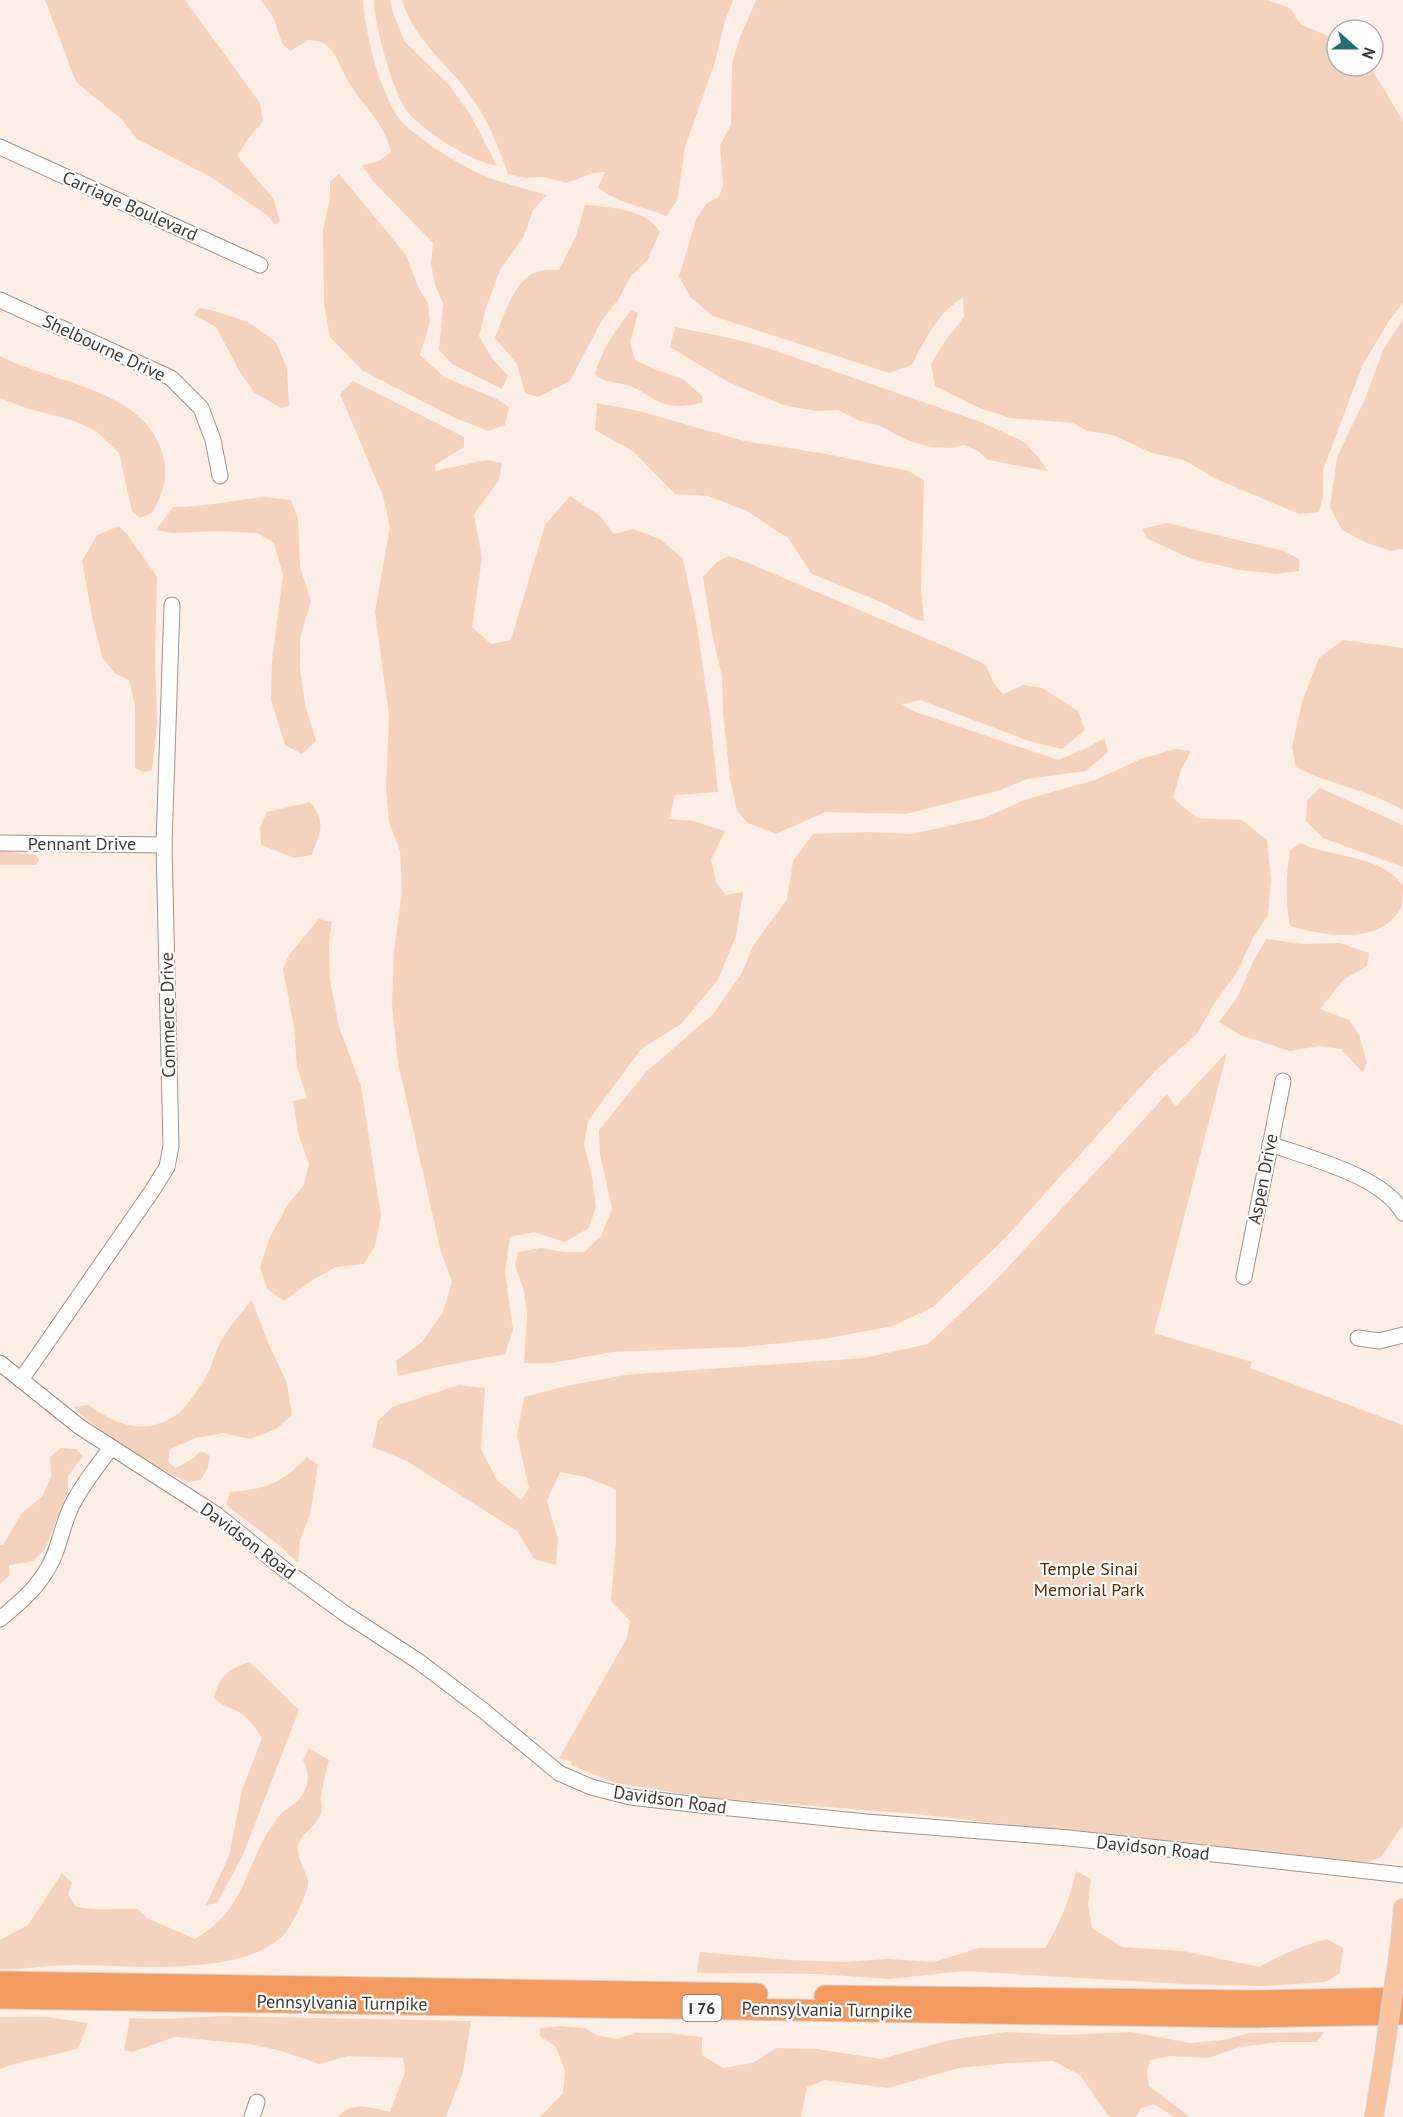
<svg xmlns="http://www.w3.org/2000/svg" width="1403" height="2117" viewBox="0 0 1403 2117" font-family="'PT Sans',sans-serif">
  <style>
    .green { fill: #f4d2be }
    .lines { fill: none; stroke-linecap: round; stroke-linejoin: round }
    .minor-casing { stroke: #a39287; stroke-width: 17 }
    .major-casing { stroke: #d5d4d3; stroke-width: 20 }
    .highway-casing { stroke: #d5d4d3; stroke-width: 23 }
    .minor { stroke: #fff; stroke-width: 15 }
    .major { stroke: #f8c3a0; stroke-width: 18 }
    .highway { stroke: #f39b61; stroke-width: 21 }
    .major-bridge-casing { stroke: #d5d4d3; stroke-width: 20; stroke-linecap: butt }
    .major-bridge { stroke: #f8c3a0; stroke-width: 18 }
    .labels { text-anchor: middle; stroke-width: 4.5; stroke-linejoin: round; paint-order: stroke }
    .shield { fill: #fff; stroke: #7a7572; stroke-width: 1.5 }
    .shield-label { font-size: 16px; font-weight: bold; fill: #413a36 }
    .street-label { font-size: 18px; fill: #413a36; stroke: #fff }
    .park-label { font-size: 18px; fill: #5c2a00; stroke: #fff }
  </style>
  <rect width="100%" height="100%" fill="#feefe6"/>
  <g class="green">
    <polygon points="45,0 185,0 260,103 263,121 248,139 237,156 273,198 280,221 275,225 267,215 209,176 137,139 121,119 76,82"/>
    <path d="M261 0H363C366 38 377 81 396 114 406 133 469 171 490 178 509 185 528 189 547 195L533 210 524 236 500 270 486 308 479 336 491 357 508 376 502 389 452 364 439 350 443 304 435 284 431 264 433 243 372 180 362 165 379 161 391 152C385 123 362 105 348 81 340 68 338 55 326 45 322 41 315 41 309 40L290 51 282 43 274 19Z"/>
    <path d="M374 0H390L393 13 405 42 449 85 470 114 497 166C474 163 422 131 407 111 394 95 373 21 374 0Z"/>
    <path d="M402 0H733L725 21 715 62 685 147 677 201 666 216C645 207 613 202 598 187L605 172 593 173 566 183 544 177 525 178 508 174C498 146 488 119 469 94 446 62 414 40 402 0Z"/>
    <path d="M756 0H1267L1290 8 1300 24 1337 40V66H1369L1371 68 1403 121V303L1389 321 1362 366 1323 470V497L1319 512 1299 514 1216 479 1184 460 1152 453 1113 435 1087 431 1073 423 1010 418 977 407 935 386 931 364 945 341 964 317 963 298C940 309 923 343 912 365L889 373 713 316 690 297 679 276 697 217 707 203 719 197 723 185 720 145 731 125 732 64 739 40Z"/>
    <polygon points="339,174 406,255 419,289 428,303 430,322 420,355 444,377 497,399 509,407 505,425 488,431 453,417 363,371 330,337 324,303 323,230 330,198 330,182"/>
    <path d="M585 205C611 208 645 208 660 232L647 261 631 276 618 300 602 320 570 381 538 397 525 393 517 364 495 338C503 317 516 275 540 271 546 269 553 270 559 270L576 236Z"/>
    <polygon points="199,308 215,311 250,323 276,342 287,369 289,406 281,408 255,393 241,374 216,327 194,315"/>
    <path d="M632 310 638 313 630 342 635 360 654 369 683 379 702 396V403C688 406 673 408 659 402 649 397 641 390 630 386 616 381 607 385 595 374 602 350 615 329 632 310Z"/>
    <polygon points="1403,319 1403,549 1391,551 1367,543 1342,530 1330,507 1337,457 1365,399 1383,350"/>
    <polygon points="675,327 735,339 770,349 981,422 1024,442 1039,458 1048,471 988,460 978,451 964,445 951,448 930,447 907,440 878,425 860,421 838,410 818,411 786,406 728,382 670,347"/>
    <path d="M0 356C50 382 137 388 160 446 170 472 165 488 153 512L140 518 132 511 119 453 96 431 72 420 26 408 0 398Z"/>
    <polygon points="353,381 464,437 464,447 435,465 435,471 486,460 502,463 499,480 474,514 482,558 472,627 491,644 511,640 545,525 570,496 600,516 614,534 633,529 660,539 683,559 696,620 710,715 718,792 675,795 669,819 693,821 725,831 711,860 716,882 726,895 743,892 736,936 718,980 681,1024 641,1049 588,1121 584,1145 592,1177 596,1206 589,1228 565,1242 534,1232 510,1237 505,1272 513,1330 505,1354 433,1368 398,1376 396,1361 422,1342 443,1312 452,1282 441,1252 398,1063 392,1004 394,951 402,892 400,851 389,822 386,788 389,716 375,612 390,527 383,496 340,394"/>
    <polygon points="597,403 639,411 744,441 826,454 909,471 924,481 921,588 924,621 918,620 881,602 812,574 788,538 747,511 708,496 675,494 634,452 595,430"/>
    <path d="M265 497 291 500 298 519 300 567 311 601 300 638V668L305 704 316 741 302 754 285 745 271 700 272 661 283 575 274 543 257 533 220 531 172 533 156 530 173 507C204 507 234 500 265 497Z"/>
    <polygon points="1167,523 1284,551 1299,559 1299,571 1276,574 1240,570 1192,559 1148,539 1142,529"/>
    <polygon points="119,526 127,534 157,577 155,656 157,722 152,770 144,772 135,768 135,706 129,680 116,674 103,659 94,626 82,561 97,535"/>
    <polygon points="728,556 746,562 963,654 986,665 993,682 1003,694 1023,685 1042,688 1078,711 1085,730 1062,749 1029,741 920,700 902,704 913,711 1058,760 1087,748 1104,738 1108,752 1086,771 1027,779 1001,790 906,814 825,812 776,834 748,823 737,811 730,779 723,712 722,676 712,634 703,577 717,562"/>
    <path d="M1343 640 1403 648V810C1370 790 1330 785 1296 767L1292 747 1302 702 1319 658Z"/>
    <polygon points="1175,749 1191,751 1181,770 1173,798 1197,818 1242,820 1267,840 1271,879 1268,915 1253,938 1237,972 1214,1004 1197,1034 1155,1071 1006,1237 933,1307 893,1326 829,1338 743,1347 612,1352 551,1363 524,1363 527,1315 524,1291 515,1265 518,1252 541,1248 564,1252 584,1252 601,1236 612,1209 600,1154 599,1130 646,1072 713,1014 742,973 753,946 787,899 793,861 813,834 869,832 912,834 984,818 1027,799 1095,780 1141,759"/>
    <polygon points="1320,788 1403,825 1403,867 1323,838 1306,821 1307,800"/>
    <path d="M310 802C327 823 320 832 312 855L295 858 261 845 260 827 267 812Z"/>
    <path d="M1300 843C1327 856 1365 855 1389 872 1394 875 1399 881 1403 885 1403 892 1403 902 1401 908 1380 946 1325 936 1290 926 1285 900 1286 876 1290 850Z"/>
    <polygon points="0,851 36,855 39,860 36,865 0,865"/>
    <polygon points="319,919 332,922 329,941 330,980 339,1027 361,1086 381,1216 375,1246 364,1264 336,1267 314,1279 284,1301 267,1289 260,1267 270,1237 288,1204 304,1185 309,1164 299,1136 293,1101 307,1098 297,1067 294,1027 283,969 289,955"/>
    <polygon points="1266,939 1302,944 1340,943 1369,953 1367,966 1343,980 1320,1009 1349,1020 1359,1035 1367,1062 1363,1073 1341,1049 1319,1046 1290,1051 1240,1035 1219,1022 1238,996 1252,964"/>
    <polygon points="1227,1052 1154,1333 1252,1362 1250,1368 1403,1425 1403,1825 1381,1857 1361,1865 915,1814 703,1797 615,1783 571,1765 572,1762 559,1758 627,1638 630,1621 611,1601 616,1541 616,1489 585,1477 560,1472 547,1501 558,1539 556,1565 534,1559 517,1531 405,1460 372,1447 378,1421 392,1407 459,1385 485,1388 481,1449 497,1480 521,1500 529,1488 517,1436 524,1397 566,1386 625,1375 864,1358 928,1344 998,1278 1167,1094 1176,1106"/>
    <path d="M252 1300 269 1345 287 1383 292 1415 276 1429 250 1439 223 1433 196 1438 170 1449 168 1462 176 1468 192 1459 201 1451 210 1456 208 1467 201 1480 187 1482 145 1461 82 1416 73 1407 89 1405C119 1427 147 1436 179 1413 187 1407 201 1385 207 1375 212 1366 214 1355 219 1345 227 1329 240 1314 252 1300Z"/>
    <polygon points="61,1448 76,1449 83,1456 68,1476 68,1491 45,1549 33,1561 9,1565 10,1575 0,1584 0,1545 3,1545 22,1513 42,1497 51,1477 50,1457"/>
    <path d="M307 1457 318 1465 310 1515 300 1540 298 1563 280 1546 226 1505 230 1492C266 1489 281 1484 307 1457Z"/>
    <path d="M250 1662 299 1710 243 1855 217 1903 206 1905 229 1856 242 1790 262 1738C255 1728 250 1719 239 1712 230 1707 222 1706 214 1698 220 1675 228 1669 250 1662Z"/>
    <path d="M309 1748 329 1760C326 1772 323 1784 321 1796 320 1801 323 1808 321 1813 316 1828 302 1831 298 1846 296 1857 306 1870 308 1881 309 1891 293 1922 287 1931 248 1979 129 1965 73 1965 48 1965 25 1970 0 1969V1940L28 1925 62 1873 72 1883 68 1894 75 1906C93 1912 118 1908 138 1909L147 1918 195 1939C244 1910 243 1874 269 1830 273 1825 278 1816 283 1812 292 1805 300 1801 305 1790 310 1779 308 1770 303 1760Z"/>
    <path d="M1076 1871 1091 1879 1088 1905 1092 1928 1122 1947 1183 1951 1260 1967C1281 1954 1302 1946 1327 1939L1343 1948 1340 1973 1326 1982 1262 1986 1183 1984 963 1971 889 1979 818 1974 697 1973 700 1952 790 1960 842 1962 888 1959 934 1962 979 1948H1045C1061 1922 1069 1901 1076 1871Z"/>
    <path d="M222 2016 471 2021 463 2072 446 2117H338C352 2100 372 2108 390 2112L405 2072 403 2058 348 2056 320 2064 278 2050 249 2044 175 2037 132 2052 124 2050 130 2018 164 2019Z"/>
    <path d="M0 2017H47L88 2023 78 2048C52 2057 25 2059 0 2069Z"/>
    <polygon points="561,2026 585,2028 596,2035 616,2039 636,2033 669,2033 702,2037 702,2055 723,2068 753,2063 776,2048 817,2049 881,2059 950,2040 1006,2032 1064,2035 1131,2032 1189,2043 1223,2040 1249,2033 1324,2032 1317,2042 1280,2042 1240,2047 1209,2058 1169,2056 1150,2060 1147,2072 1149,2086 1190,2117 1174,2117 1154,2104 1141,2108 1136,2117 1109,2117 1080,2075 1053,2061 1008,2063 959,2068 888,2088 825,2080 807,2087 801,2117 540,2117 563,2093 565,2071 556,2047 540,2036 540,2028"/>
  </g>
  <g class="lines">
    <g class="minor-casing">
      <g id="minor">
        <polyline points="0,147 260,265"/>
        <polyline points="0,300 171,378 201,408 213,440 220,476"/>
        <polyline points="0,843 164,845"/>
        <path d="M1270 1144C1309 1158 1383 1176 1403 1213"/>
        <polyline points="1244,1277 1283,1081"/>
        <polyline points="1358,1338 1379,1341 1403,1335"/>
        <polyline points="0,1363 80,1427 217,1515 285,1570 344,1613 418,1661 484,1711 559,1773 591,1787 630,1797 691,1804 866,1822 1069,1838 1403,1875"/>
        <polyline points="21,1380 152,1191 167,1167 171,1146 164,845 172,605"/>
        <path d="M0 1619C17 1605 33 1592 45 1573 59 1553 61 1527 72 1505 83 1484 97 1466 111 1448"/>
        <polyline points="252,2117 257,2102"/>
      </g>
    </g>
    <g class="major-casing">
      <g id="major">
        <polyline points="1400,1943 1403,1908"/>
        <polyline points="1374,2117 1383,2062"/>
      </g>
    </g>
    <g class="highway-casing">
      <g id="highway">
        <polyline points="0,1982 757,1994"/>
        <polyline points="825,1996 1254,2001 1403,1998"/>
        <polyline points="0,1998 1250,2017 1403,2014"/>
      </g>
    </g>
    <use href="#minor" class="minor"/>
    <use href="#major" class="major"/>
    <use href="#highway" class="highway"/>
    <g class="major-bridge-casing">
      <polyline id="major-bridge" points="1383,2062 1400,1943"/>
    </g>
    <use href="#major-bridge" class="major-bridge"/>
  </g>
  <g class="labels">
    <rect class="shield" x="682.5" y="1995" width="39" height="26" rx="4.5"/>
    <g class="shield-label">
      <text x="702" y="2014">I 76</text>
    </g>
    <g class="street-label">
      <text transform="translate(130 206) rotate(24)" y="6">Carriage Boulevard</text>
      <text transform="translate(104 348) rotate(25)" y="6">Shelbourne Drive</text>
      <text x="82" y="850">Pennant Drive</text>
      <text transform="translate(168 1015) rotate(-91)" y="6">Commerce Drive</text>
      <text transform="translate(1263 1179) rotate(-79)" y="6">Aspen Drive</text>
      <text transform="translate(248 1541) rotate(37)" y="6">Davidson Road</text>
      <text transform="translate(670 1800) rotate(8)" y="6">Davidson Road</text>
      <text transform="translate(1153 1848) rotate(6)" y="6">Davidson Road</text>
      <text transform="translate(342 2003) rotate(1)" y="6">Pennsylvania Turnpike</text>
      <text transform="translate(827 2010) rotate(1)" y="6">Pennsylvania Turnpike</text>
    </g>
    <g class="park-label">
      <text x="1089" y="1575">Temple Sinai<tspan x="1089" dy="21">Memorial Park</tspan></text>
    </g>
  </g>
  <g transform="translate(1355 48) rotate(111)"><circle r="28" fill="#ffffff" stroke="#b3b0af" stroke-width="1.5"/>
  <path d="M0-4.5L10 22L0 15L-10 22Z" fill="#246f75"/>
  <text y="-9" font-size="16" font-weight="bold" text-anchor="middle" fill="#413a36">N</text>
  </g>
</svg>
